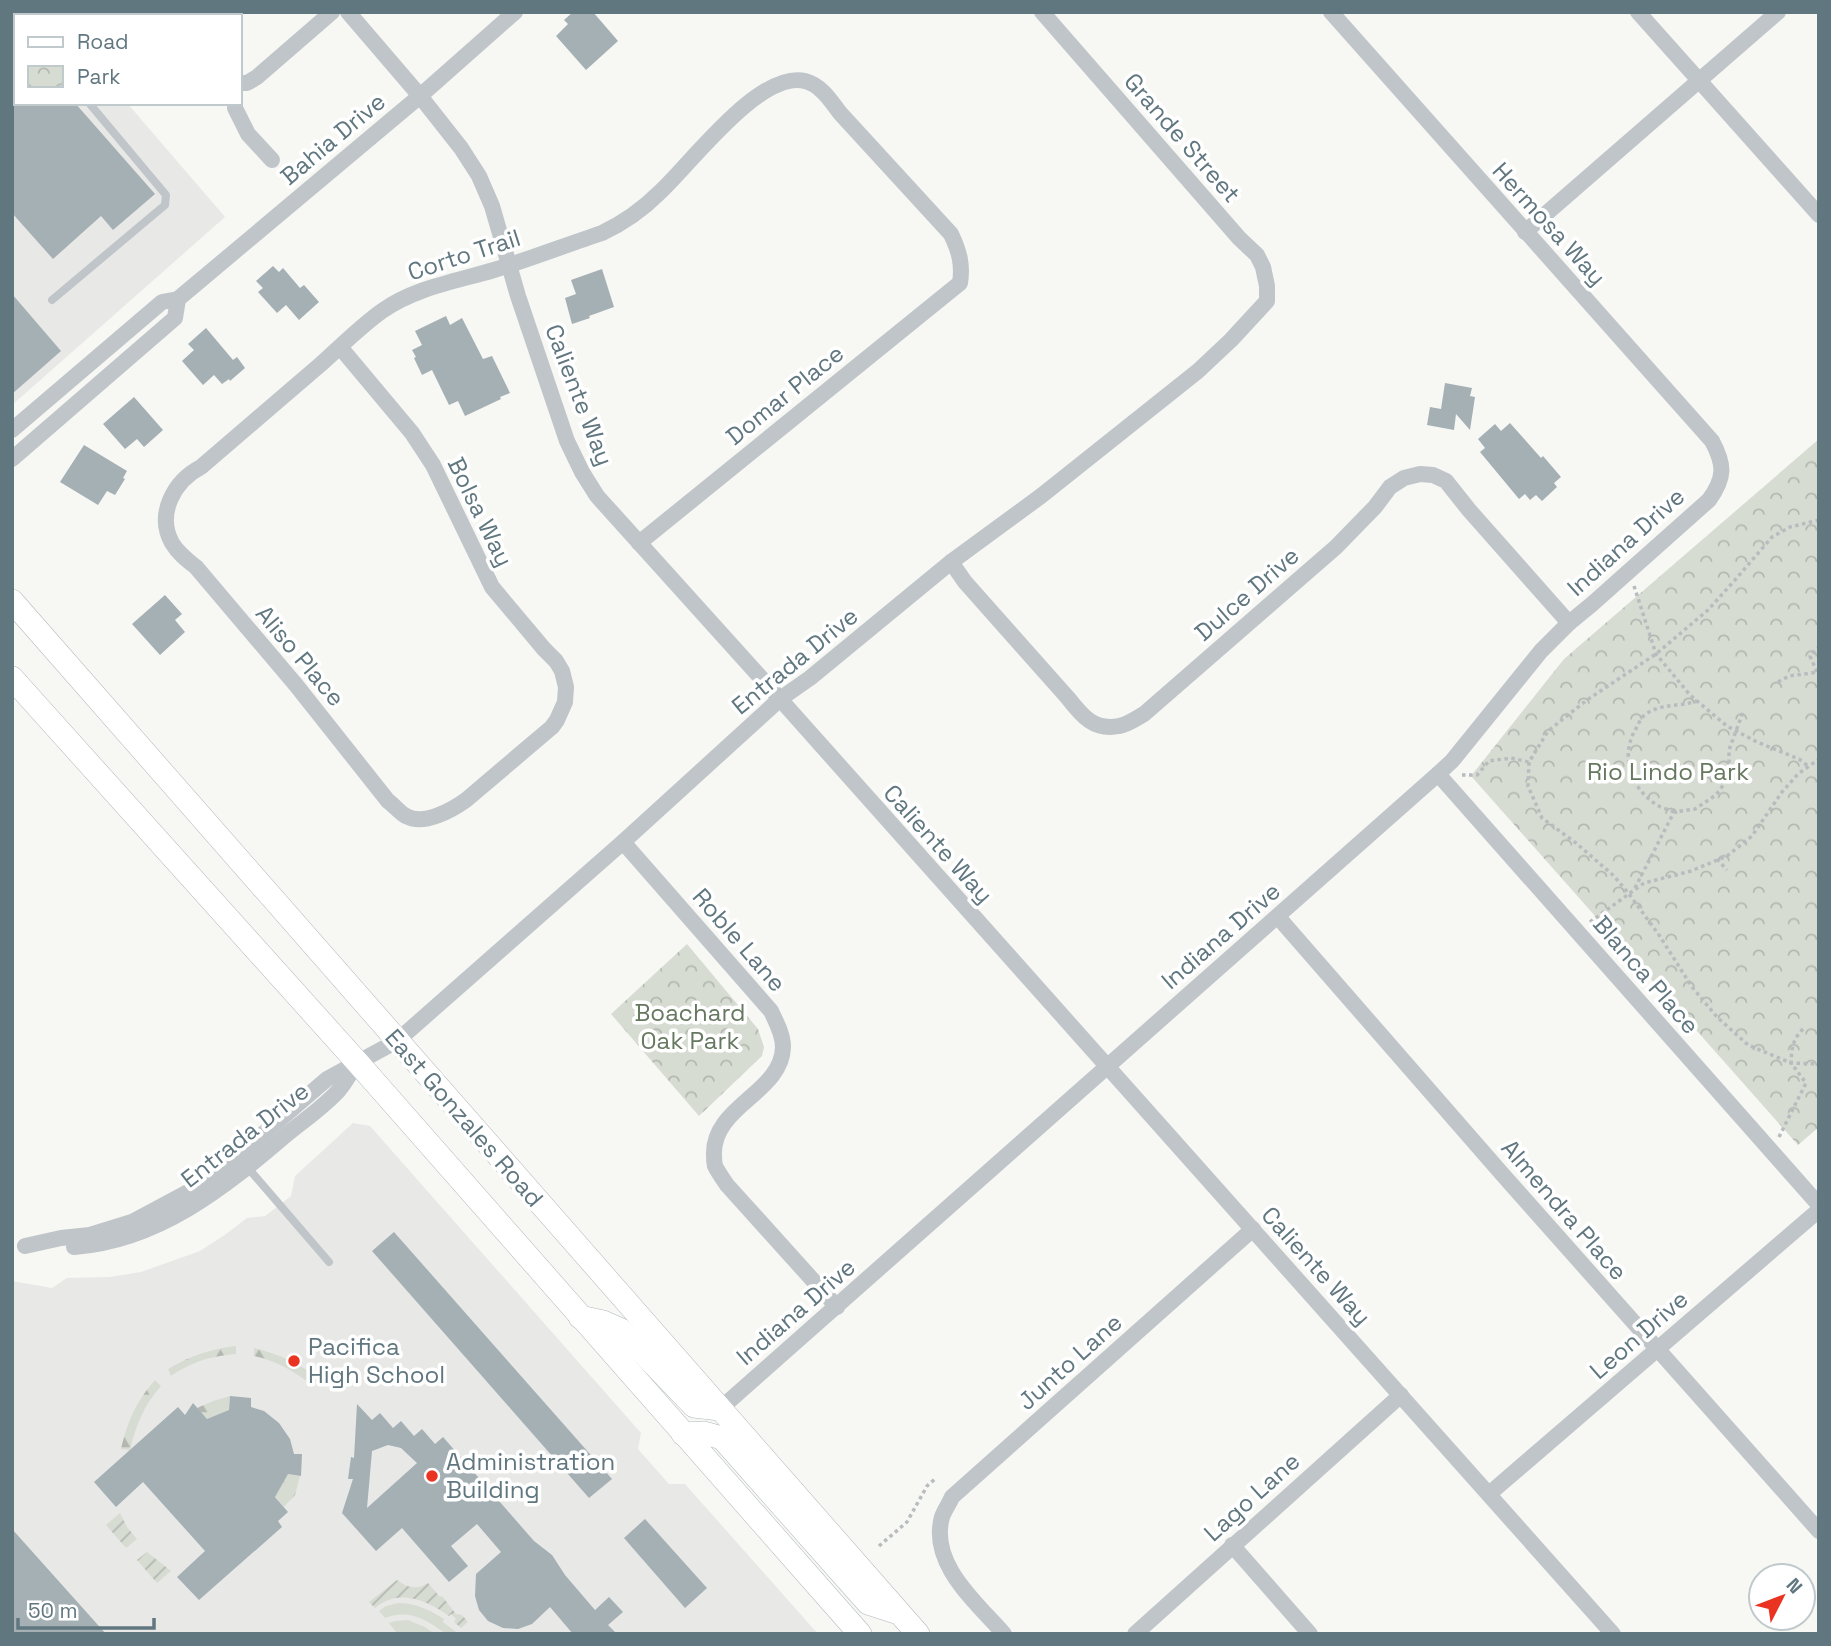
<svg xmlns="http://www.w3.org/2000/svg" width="1831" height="1646" viewBox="0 0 1831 1646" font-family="'Space Grotesk',sans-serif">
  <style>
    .built { fill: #e8e8e7 }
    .grass { fill: #d7dcd3 }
    .forest { fill: url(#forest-firs) }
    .park { fill: url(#park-crowns) }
    .garden { fill: url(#garden-furrows) }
    .building { fill: #a4b0b4; fill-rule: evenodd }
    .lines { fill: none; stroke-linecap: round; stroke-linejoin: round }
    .secondary-casing { stroke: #b2b9bd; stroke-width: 24 }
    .path { stroke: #b7bcbe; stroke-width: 3.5; stroke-dasharray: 3.5 3.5; stroke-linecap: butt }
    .lane { stroke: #bfc5c8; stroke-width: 8 }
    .street { stroke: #bfc5c8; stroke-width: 16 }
    .secondary { stroke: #fff; stroke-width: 23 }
    .poi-dot { fill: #ea3421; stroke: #fff; stroke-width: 2.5 }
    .labels { text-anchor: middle; stroke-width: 7; stroke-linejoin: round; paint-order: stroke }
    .street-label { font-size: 24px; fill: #617780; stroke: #fff }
    .park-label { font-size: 24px; fill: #677860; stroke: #fff }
    .poi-label { font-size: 24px; fill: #617780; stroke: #fff; text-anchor: start }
  </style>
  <defs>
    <pattern id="forest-firs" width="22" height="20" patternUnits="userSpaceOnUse" patternTransform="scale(1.75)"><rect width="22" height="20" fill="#d7dcd3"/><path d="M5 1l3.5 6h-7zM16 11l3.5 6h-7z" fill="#b2b7b0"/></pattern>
    <pattern id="park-crowns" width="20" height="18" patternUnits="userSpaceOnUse" patternTransform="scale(1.75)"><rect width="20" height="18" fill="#d7dcd3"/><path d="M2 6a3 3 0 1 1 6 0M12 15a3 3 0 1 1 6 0" fill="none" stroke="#b2b7b0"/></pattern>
    <pattern id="garden-furrows" width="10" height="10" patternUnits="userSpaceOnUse" patternTransform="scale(1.75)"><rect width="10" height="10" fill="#d7dcd3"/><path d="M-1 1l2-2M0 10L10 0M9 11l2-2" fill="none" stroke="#b2b7b0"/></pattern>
  </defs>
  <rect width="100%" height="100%" fill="#f7f7f4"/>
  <g class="built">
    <polygon points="12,12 49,12 52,16 16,16 16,103 127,103 225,217 12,405"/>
    <polygon points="353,1123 370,1126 641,1433 638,1449 669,1484 685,1484 818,1634 12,1634 12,1281 52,1288 67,1278 110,1277 141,1272 200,1251 226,1234 247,1218 265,1216 291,1196 295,1176"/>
  </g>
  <g class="grass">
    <path d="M398 1603C416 1603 430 1610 444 1619L443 1622 456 1632 454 1634C444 1634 441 1630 433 1625 417 1615 403 1611 385 1618L379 1611 386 1606Z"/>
    <polygon points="408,1620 425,1627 435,1634 396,1632 389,1623 395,1621"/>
  </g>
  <g class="forest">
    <path d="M236 1346V1354C208 1357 194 1361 171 1376L168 1369C190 1356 210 1349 236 1346Z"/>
    <path d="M254 1348C279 1354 299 1363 319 1379L313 1386C294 1371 277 1361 254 1356Z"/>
    <path d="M155 1380 161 1386C144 1405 136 1425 130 1450L121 1449C128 1420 136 1402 155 1380Z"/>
    <polygon points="230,1396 229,1411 207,1419 197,1408 213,1401"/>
    <polygon points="286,1474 300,1476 295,1495 284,1507 275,1496 283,1482"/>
  </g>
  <g class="park">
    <polygon points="1819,439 1819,1127 1798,1145 1471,776 1564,659"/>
    <polygon points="687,944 758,1029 764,1047 762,1056 699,1116 611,1014"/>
  </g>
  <g class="garden">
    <polygon points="120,1513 127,1527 137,1539 126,1548 106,1525"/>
    <polygon points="147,1552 171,1571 157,1583 137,1560"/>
    <path d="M397 1580C407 1588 417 1590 428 1583L440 1597 442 1596 456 1614 462 1615 468 1622 461 1628 454 1622 456 1619 451 1614 449 1616C426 1600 399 1588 375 1608L369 1602Z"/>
  </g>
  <g class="building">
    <polygon points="573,12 593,12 618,41 586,70 556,36 568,24 564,20"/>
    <polygon points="12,103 75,103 155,194 113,230 101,216 53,259 12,213"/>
    <polygon points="273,266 279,272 283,268 300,288 304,285 319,302 299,320 286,305 277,313 258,292 263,288 256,281"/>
    <polygon points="602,269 614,307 589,316 590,318 572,324 565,298 576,294 571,280"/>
    <polygon points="12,294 61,351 12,394"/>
    <polygon points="446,316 450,325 462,318 483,359 492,356 510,393 500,397 501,399 465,416 458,401 449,405 432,370 422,375 414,358 416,357 412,350 422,345 415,331"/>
    <polygon points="206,328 233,360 237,357 245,368 230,381 229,379 222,384 214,375 203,385 182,361 194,350 188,344"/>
    <polygon points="1445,383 1472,388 1470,396 1475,397 1470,430 1456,414 1454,430 1427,425 1430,407 1441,409"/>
    <polygon points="134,397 163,430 144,447 137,439 125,449 103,424"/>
    <polygon points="1510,423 1541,458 1543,456 1561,477 1554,483 1557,487 1542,501 1536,495 1530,500 1525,494 1519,499 1480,452 1485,448 1478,439 1495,424 1501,431"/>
    <polygon points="84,445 127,471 123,478 125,479 115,495 107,491 98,505 60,482"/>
    <polygon points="165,595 182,614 175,620 185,632 160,655 132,624"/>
    <polygon points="394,1232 612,1479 589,1498 372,1251"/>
    <polygon points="230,1396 251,1398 251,1407 264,1411 279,1423 290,1439 294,1454 302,1454 301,1476 288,1474 275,1497 288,1512 278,1521 282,1527 199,1600 177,1577 205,1551 143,1482 116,1507 94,1482 178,1407 185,1415 193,1403 207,1419 229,1410"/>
    <path d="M357 1404 372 1420 380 1413 393 1428 401 1421 414 1436 422 1429 435 1444 443 1437 534 1541 552 1555 565 1575 595 1610 609 1597 623 1612 608 1625 617 1634H573L550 1607 532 1624 518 1629 503 1628 488 1621 479 1610 475 1596 476 1574 501 1552 477 1524 451 1546 468 1566 449 1582 402 1528 376 1551 342 1513 353 1479H348L351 1457 354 1458ZM388 1445 401 1448 417 1463 367 1508 372 1451Z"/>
    <polygon points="645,1519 707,1588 685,1608 624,1538"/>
    <polygon points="12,1529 106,1634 12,1634"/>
  </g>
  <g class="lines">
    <g class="secondary-casing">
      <g id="secondary">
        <polyline points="12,601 918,1634"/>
        <polyline points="12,678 358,1063 860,1634"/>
        <polyline points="580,1317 603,1322 621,1330 694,1406 720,1409"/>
        <polyline points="683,1434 704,1433 722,1438 868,1603 899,1613"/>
      </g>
    </g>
    <g class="path">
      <polyline points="1819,520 1790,527 1772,537 1735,580 1708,610 1656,654 1587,700 1548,731 1529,762 1528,786 1542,818 1576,843 1614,876 1629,894 1659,935 1692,987 1717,1017 1748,1045 1791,1063 1819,1064"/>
      <polyline points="1634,586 1656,654 1690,695 1727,726 1757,742 1799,759 1808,766"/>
      <polyline points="1817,672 1810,656 1819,647"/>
      <polyline points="1778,682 1789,676 1819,672"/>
      <polyline points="1462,775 1477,775 1489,761 1511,758 1529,762"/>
      <path d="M1674 812C1668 809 1660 808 1654 803 1631 787 1621 758 1634 732 1638 726 1640 718 1646 714 1662 703 1679 707 1697 701"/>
      <polyline points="1717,859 1727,870"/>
      <polyline points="1635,888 1674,812 1695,809 1716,795 1729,777 1729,750 1743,712"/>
      <polyline points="1590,922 1644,883 1691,871 1727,856 1752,836 1782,792 1798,774 1819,759"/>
      <path d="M1779 1137 1806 1083 1791 1063C1792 1047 1792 1040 1804 1028"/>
      <polyline points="879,1546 907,1522 927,1486 935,1479"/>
    </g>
    <g class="lane">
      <polyline points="13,12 16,16"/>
      <polyline points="52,300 165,205 166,195 89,103"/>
      <polyline points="248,1168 329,1262"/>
    </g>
    <g class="street">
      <polyline points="157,12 160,16"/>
      <polyline points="348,12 420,96 461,148 479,176 492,206 518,296 567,441 582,472 597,496 780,699 1613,1634"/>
      <polyline points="1638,12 1819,215"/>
      <polyline points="240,83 247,83 257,77 332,12"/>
      <polyline points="235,103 235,108 248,134 272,160"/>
      <polyline points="1525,232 1778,12"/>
      <path d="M340 347 412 433 433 465 492 587 544 649 556 661 562 671 566 687 565 702 557 720 552 727 466 800C452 810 424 826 406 816 400 813 394 805 388 801L296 685 196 567C187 560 178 553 172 543 156 514 174 481 201 467L321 364C341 346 361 326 382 311 414 288 457 281 494 270 530 259 566 245 602 233 623 223 642 210 659 193 690 165 759 70 805 81 821 85 831 101 840 113L951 234C959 251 963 264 960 283L639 543"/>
      <polyline points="12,430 162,302 178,299 420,96 515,12"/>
      <polyline points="12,459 175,318 178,299"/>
      <path d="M951 562 965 582 1068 698C1082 716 1094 731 1119 726 1127 725 1137 718 1144 714L1336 547 1375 507 1390 487 1404 478 1420 474 1433 475 1446 481 1469 510 1569 623"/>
      <polyline points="1438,774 1819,1205"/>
      <path d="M623 842 771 1011C776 1022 783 1034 783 1047 782 1093 712 1106 714 1155 714 1159 714 1162 715 1166 718 1172 723 1179 727 1185L837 1307"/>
      <polyline points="1278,917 1503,1175 1819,1531"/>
      <polyline points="25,1246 61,1238 90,1235 132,1222 188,1192 235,1158 327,1079 397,1041 623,842 780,699 810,678 951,562 1041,496 1198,371 1231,340 1267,301 1267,286 1263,267 1257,255 1239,238 1042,12"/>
      <path d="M74 1247C158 1241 224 1188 286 1135 303 1121 325 1106 339 1090 345 1083 349 1075 354 1068"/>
      <path d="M720 1409 1438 774 1452 761 1541 651 1569 623 1591 605 1709 500C1725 478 1725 465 1712 441L1331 12"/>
      <polyline points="1489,1494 1819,1210"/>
      <polyline points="1232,1545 1310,1634"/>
      <path d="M1004 1634C977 1603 929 1564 942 1517 944 1511 949 1504 952 1497L1253 1229"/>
      <polyline points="1135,1634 1401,1395"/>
    </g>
    <use href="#secondary" class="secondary"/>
  </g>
  <g class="poi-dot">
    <circle cx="294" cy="1361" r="7"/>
    <circle cx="432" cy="1476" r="7"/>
  </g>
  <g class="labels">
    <g class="street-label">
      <text transform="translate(1182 138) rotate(49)" y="8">Grande Street</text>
      <text transform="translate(333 139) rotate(-40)" y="8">Bahia Drive</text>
      <text transform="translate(1549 224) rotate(48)" y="8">Hermosa Way</text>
      <text transform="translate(464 255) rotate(-18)" y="8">Corto Trail</text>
      <text transform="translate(579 395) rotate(69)" y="8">Caliente Way</text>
      <text transform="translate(785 395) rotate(-39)" y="8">Domar Place</text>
      <text transform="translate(480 512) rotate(64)" y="8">Bolsa Way</text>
      <text transform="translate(1626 542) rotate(-42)" y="8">Indiana Drive</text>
      <text transform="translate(1247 594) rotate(-41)" y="8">Dulce Drive</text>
      <text transform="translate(300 656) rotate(50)" y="8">Aliso Place</text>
      <text transform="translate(795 661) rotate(-39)" y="8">Entrada Drive</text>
      <text transform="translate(938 844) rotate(48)" y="8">Caliente Way</text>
      <text transform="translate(1221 936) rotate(-41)" y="8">Indiana Drive</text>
      <text transform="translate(739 940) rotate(49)" y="8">Roble Lane</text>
      <text transform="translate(1646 975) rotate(49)" y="8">Blanca Place</text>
      <text transform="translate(464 1118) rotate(49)" y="8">East Gonzales Road</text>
      <text transform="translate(245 1135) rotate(-38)" y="8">Entrada Drive</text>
      <text transform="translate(1564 1210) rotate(49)" y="8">Almendra Place</text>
      <text transform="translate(1316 1266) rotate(48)" y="8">Caliente Way</text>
      <text transform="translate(796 1312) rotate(-41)" y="8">Indiana Drive</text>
      <text transform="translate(1639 1335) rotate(-41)" y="8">Leon Drive</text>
      <text transform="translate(1070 1362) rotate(-42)" y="8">Junto Lane</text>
      <text transform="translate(1252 1497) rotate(-42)" y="8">Lago Lane</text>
    </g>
    <g class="park-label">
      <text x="1668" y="780">Rio Lindo Park</text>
      <text x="690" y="1021">Boachard<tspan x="690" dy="28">Oak Park</tspan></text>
    </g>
    <g class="poi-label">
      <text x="308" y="1355">Pacifica<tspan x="308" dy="28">High School</tspan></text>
      <text x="446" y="1470">Administration<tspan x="446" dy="28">Building</tspan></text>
    </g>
  </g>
  <rect width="1831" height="1646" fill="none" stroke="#617780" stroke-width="28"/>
  <rect x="14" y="14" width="228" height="91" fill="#ffffff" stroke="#c0c9cc" stroke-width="2"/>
  <rect x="28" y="37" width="35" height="10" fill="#ffffff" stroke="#c0c9cc" stroke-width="2"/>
  <text x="77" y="49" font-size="21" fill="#617780">Road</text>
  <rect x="28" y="66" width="35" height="21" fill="url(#park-crowns)" stroke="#c0c9cc" stroke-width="2"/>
  <text x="77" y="84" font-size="21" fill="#617780">Park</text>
  <g transform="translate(1782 1597) rotate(48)"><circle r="33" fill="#ffffff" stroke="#c0c9cc" stroke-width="2"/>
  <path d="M0-5L12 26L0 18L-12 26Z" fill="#ea3421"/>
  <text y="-10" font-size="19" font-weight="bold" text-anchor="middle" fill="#617780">N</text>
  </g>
  <path d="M18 1618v10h136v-10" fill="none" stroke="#617780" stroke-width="3.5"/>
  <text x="28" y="1618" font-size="21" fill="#617780" stroke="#ffffff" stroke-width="5" paint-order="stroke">50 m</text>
</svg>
